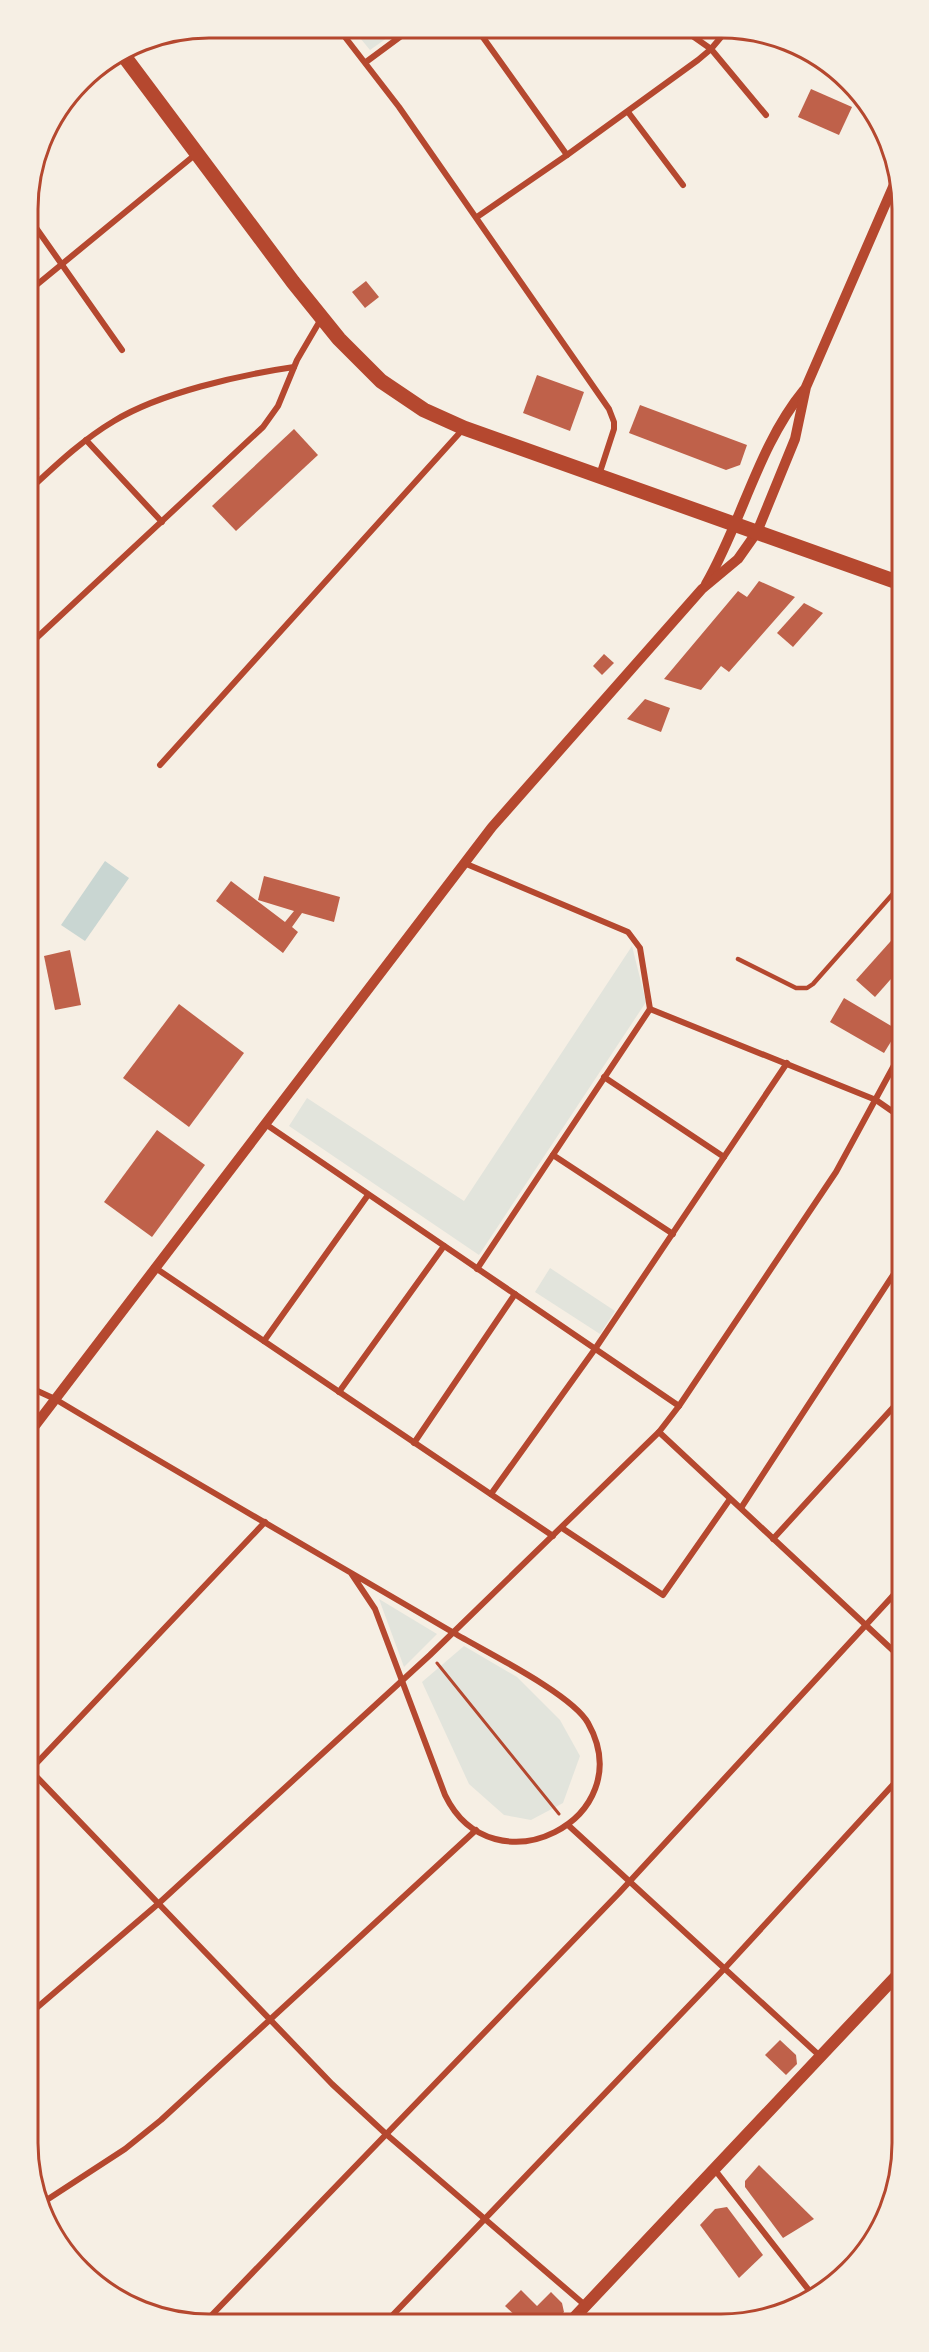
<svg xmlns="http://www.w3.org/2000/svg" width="929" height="2352" viewBox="0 0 929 2352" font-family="'IBM Plex Sans',sans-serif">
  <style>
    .green { fill: #e2e4dc }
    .water { fill: #c9d6d2 }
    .building { fill: #bf614a }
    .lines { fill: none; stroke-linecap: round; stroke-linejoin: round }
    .path { stroke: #b5482f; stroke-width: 3 }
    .service { stroke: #b5482f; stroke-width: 4.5 }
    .minor { stroke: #b5482f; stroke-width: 6 }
    .tertiary { stroke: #b5482f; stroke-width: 10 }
    .secondary { stroke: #b5482f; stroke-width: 12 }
    .primary { stroke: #b5482f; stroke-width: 15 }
    .rim { fill: none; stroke: #b5482f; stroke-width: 3 }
  </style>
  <rect width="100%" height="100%" fill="#f6efe4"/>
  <g class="green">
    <polygon points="352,28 401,28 370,50"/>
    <polygon points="632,946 646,1002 479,1255 289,1126 307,1098 464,1201"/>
    <polygon points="550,1268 615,1311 600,1334 535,1292"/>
    <polygon points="379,1599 437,1634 404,1667"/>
    <polygon points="464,1646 517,1677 560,1720 580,1756 563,1803 531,1820 504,1815 469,1784 422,1682"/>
  </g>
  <polygon class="water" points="105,861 129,878 85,941 61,925"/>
  <g class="building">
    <polygon points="811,89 852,107 839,135 798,117"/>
    <polygon points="366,281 379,297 365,308 352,292"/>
    <polygon points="537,375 584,392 570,431 523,413"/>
    <polygon points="640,405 747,445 740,465 726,470 629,433"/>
    <polygon points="294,429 318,455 236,531 212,506"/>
    <polygon points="759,581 795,597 729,672 721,666 701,690 664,679 738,591 747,597"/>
    <polygon points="804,603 823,613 793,647 777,633"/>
    <polygon points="604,654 614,663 602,675 593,666"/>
    <polygon points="645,699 670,708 661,732 627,719"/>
    <polygon points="264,876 340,897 334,922 302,913 292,927 298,932 283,953 216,901 231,881 285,922 294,911 258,900"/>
    <polygon points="898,933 898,971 875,997 856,980"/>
    <polygon points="70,950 81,1005 55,1010 44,956"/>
    <polygon points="844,998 898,1030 884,1053 830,1022"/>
    <polygon points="179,1004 244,1053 189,1127 123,1078"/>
    <polygon points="157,1130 205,1165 152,1237 104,1202"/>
    <polygon points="780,2040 796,2055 797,2064 786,2075 765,2055"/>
    <polygon points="759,2165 814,2219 783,2238 745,2187 745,2181"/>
    <polygon points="727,2207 763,2255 739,2278 700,2225 715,2209"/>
    <polygon points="521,2290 537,2306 551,2292 562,2303 564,2312 556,2320 520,2320 505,2306"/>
  </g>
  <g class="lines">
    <g class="path">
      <polyline points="437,1663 559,1814"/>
      <polyline points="45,2218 50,2214 48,2211"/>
    </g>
    <polyline class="service" points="738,959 796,988 807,988 813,984 898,888"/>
    <g class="minor">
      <polyline points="338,28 399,107 609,409 614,422 614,429 599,475"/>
      <polyline points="477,29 567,155"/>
      <polyline points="684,30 711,49 766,115"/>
      <polyline points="366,62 412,28"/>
      <polyline points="628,112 683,185"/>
      <polyline points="27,215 122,350"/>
      <polyline points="477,217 567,155 698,60 711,49 727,30"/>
      <polyline points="28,292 196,154"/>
      <polyline points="28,407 36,418"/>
      <polyline points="86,440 162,522"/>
      <path d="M28 491C55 466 82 440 114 421 160 393 239 375 294 367"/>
      <polyline points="29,645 263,427 278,406 297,360 321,319"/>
      <polyline points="160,765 464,428"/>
      <polyline points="464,863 628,932 640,948 650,1009"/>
      <polyline points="650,1009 876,1100 899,1116"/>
      <polyline points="604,1077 724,1157"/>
      <polyline points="264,1123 679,1406"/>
      <polyline points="553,1155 673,1234"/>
      <polyline points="154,1267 553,1536"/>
      <polyline points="477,1269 650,1009"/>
      <polyline points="264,1341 368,1195"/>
      <path d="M31 1388 55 1399C187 1478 321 1555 454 1633 486 1652 572 1694 588 1723 642 1819 493 1894 445 1795L375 1609 351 1573"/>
      <polyline points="339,1392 444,1246"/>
      <polyline points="659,1432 900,1657"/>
      <polyline points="414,1443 515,1294"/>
      <polyline points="491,1494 595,1349 787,1063"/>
      <polyline points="741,1508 899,1266"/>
      <polyline points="562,1528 663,1595 730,1499"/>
      <polyline points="773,1539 899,1401"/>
      <polyline points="32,1768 265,1522"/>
      <polyline points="32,1772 332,2084 386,2134 586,2306"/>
      <polyline points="568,1825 821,2057"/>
      <polyline points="33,2011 158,1904 430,1655 659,1432 679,1406 836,1172 898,1058"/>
      <polyline points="715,2170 815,2298"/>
      <polyline points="39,2205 125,2149 161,2120 476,1830"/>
      <polyline points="206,2321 619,1893 900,1588"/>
      <polyline points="387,2321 725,1968 901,1776"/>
    </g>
    <g class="tertiary">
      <path d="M706 584C742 522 758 446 804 390"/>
      <polyline points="31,1431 492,827 702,589 738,559 757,532 795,439 806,387 896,180"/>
    </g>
    <polyline class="secondary" points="572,2320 901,1971"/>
    <polyline class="primary" points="121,52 293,282 339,339 381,381 424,410 464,428 897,582"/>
  </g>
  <path d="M0 0H929V2352H0ZM209 38H721A171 171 0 0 1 892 209V2143A171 171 0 0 1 721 2314H209A171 171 0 0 1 38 2143V209A171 171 0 0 1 209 38Z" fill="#f6efe4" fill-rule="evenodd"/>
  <path class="rim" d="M209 38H721A171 171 0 0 1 892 209V2143A171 171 0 0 1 721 2314H209A171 171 0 0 1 38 2143V209A171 171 0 0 1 209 38Z"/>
</svg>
